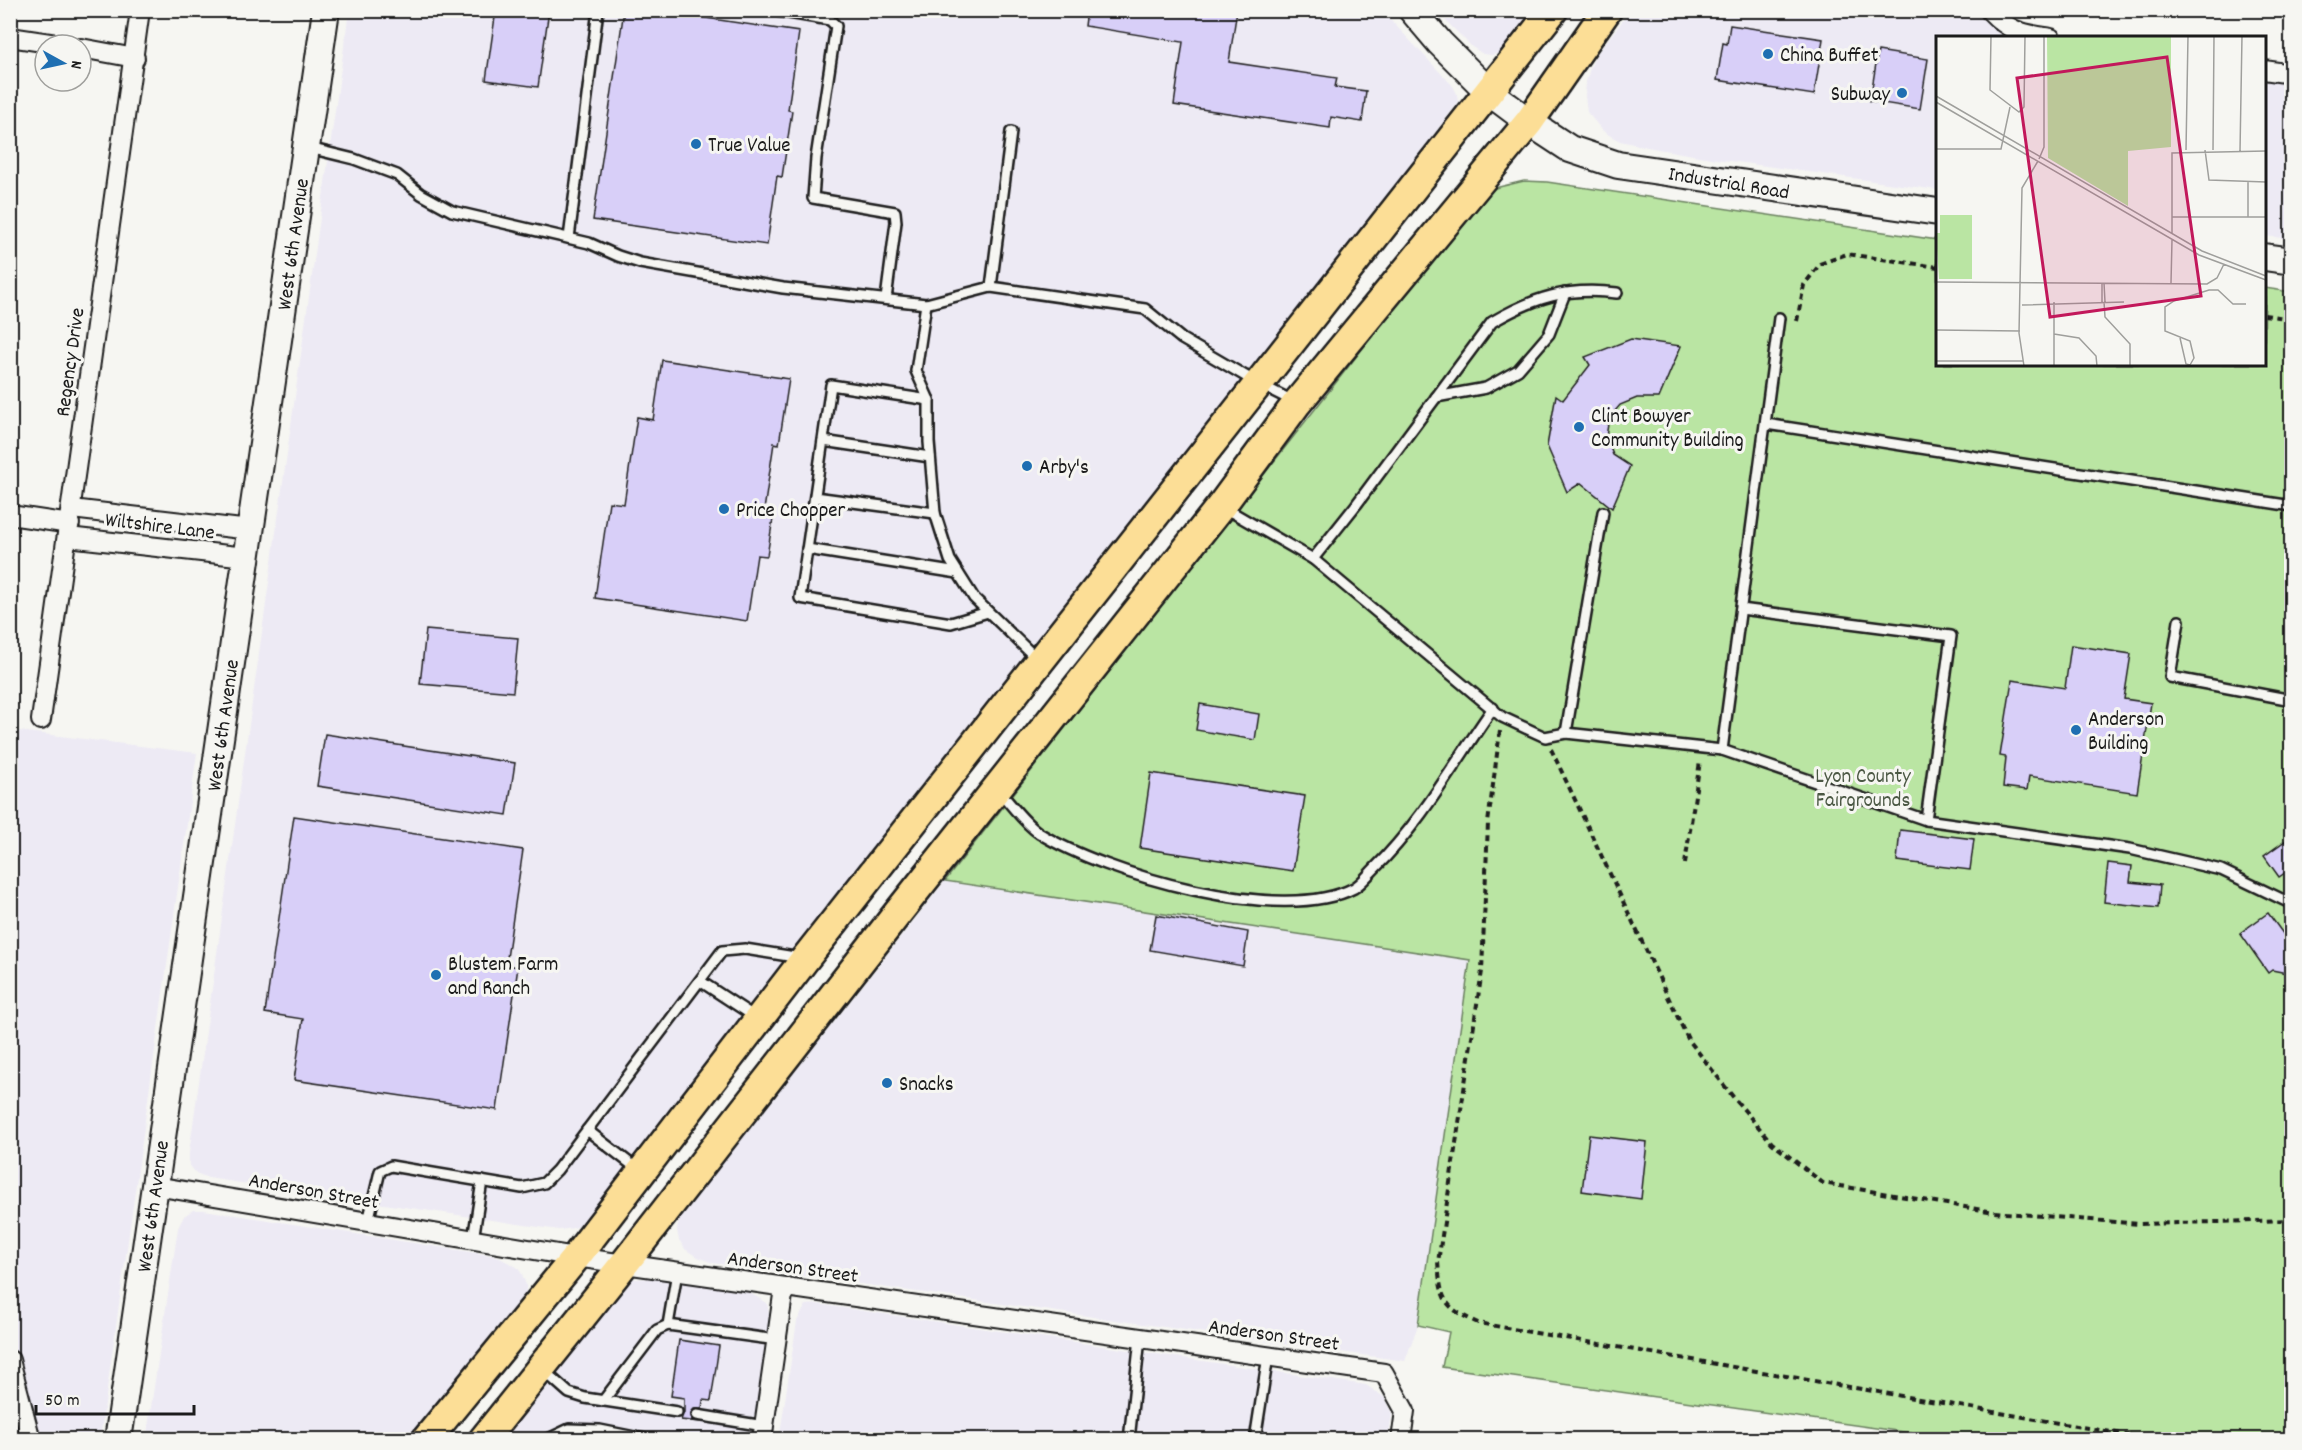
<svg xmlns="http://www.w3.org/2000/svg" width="2302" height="1450" viewBox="0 0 2302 1450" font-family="Dekko,sans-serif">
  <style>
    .built { fill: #edeaf4 }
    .green { fill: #bae5a3; stroke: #6b8060; stroke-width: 1.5 }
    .building { fill: #d8cff8; stroke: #1c1c1c; stroke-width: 1.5 }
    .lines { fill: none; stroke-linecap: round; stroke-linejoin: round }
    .lane-casing { stroke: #1c1c1c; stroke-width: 14 }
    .street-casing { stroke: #1c1c1c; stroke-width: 22 }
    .secondary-casing { stroke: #1c1c1c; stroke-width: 30 }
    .primary-casing { stroke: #1c1c1c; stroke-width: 33 }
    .path { stroke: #1c1c1c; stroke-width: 4; stroke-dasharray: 6 4.5; stroke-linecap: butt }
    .lane { stroke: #f6f6f2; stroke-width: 9 }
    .street { stroke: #f6f6f2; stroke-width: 18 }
    .secondary { stroke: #f6f6f2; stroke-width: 26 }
    .primary { stroke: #fcde96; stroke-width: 28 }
    .poi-dot { fill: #1f6fb2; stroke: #f6f6f2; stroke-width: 2 }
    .labels { text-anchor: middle; stroke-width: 6; stroke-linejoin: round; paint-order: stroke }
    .poi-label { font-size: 21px; fill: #1c1c1c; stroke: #f6f6f2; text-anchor: start }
    .street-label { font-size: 21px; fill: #1c1c1c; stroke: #f6f6f2 }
    .park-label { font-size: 21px; fill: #4b5844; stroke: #f6f6f2 }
    .inset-road { fill: none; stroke: #9f9f9c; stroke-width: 1.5 }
    .view { fill: #c2185b; fill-opacity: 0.15; stroke: #c2185b; stroke-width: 3 }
    .inset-edge { fill: none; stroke: #1c1c1c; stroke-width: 3 }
  </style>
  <rect width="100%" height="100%" fill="#f6f6f2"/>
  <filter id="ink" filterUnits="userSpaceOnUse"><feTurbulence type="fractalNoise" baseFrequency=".0167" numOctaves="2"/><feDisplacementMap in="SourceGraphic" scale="12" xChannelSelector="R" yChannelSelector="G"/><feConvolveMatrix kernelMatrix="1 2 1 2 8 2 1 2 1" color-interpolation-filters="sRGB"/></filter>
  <g filter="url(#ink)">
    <g class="built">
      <polygon points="349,11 1382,11 1453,86 1457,94 1458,103 1139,516 595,1211 582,1225 574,1228 559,1230 208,1178 196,1173 189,1165 189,1153"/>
      <polygon points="1436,11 1542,11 1504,52 1492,55 1483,54 1472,47"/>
      <polygon points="1630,11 1981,11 1993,25 2009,37 1938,38 1937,190 1722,160 1652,148 1620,141 1609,135 1602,130 1587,112 1585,96 1586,82 1590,68 1596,55"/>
      <polygon points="2264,79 2291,83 2291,239 2265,236"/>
      <polygon points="11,730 197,753 100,1439 11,1440"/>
      <polygon points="945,881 1471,960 1418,1325 1405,1361 713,1263 697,1257 685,1249 679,1240 677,1230 679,1220 687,1209"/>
      <polygon points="193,1210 204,1210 496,1256 517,1267 522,1274 526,1285 526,1297 415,1439 146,1440 178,1228 184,1216"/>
      <polygon points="658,1278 750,1293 767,1303 769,1314 768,1325 752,1439 502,1440 622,1287 632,1279"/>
      <polygon points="817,1304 1366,1385 1384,1397 1388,1404 1392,1414 1388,1440 779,1440 797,1321 806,1305"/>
    </g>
    <polygon class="green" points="1524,181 1547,182 1937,240 1938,364 2264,364 2265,288 2291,292 2291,1439 1954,1439 1442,1367 1449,1332 1418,1325 1470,960 945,881 1476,204 1495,188"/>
    <g class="building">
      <polygon points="496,10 549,10 538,87 486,80"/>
      <polygon points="624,10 652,10 799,32 788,110 792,111 782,177 777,176 767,245 593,220"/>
      <polygon points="1087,10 1237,10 1229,62 1337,78 1335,87 1366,91 1362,122 1331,117 1330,128 1174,105 1183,42 1085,26"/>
      <polygon points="1730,25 1823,39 1814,95 1717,80 1723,43 1727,44"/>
      <polygon points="1878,51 1928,59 1920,109 1870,101"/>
      <polygon points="1631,339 1681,346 1659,398 1637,398 1620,405 1609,418 1606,437 1613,455 1630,466 1612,508 1581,483 1567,492 1547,446 1556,395 1563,400 1590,365 1585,357"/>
      <polygon points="662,360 789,379 779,444 774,443 764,510 774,512 767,556 757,555 747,621 595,598 609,502 624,504 637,417 653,420"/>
      <polygon points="426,630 518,638 513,692 420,684"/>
      <polygon points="2071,645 2131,654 2124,699 2151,703 2137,793 2029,776 2027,790 2003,787 2006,757 2000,756 2012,680 2065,688"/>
      <polygon points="1200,704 1259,714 1255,740 1196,730"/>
      <polygon points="325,734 515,763 507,815 317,786"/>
      <polygon points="1151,773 1305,796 1293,871 1140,848"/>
      <polygon points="294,816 523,850 506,965 518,967 497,1110 294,1080 303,1019 265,1013"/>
      <polygon points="1900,830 1974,839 1970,870 1897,861"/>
      <polygon points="2292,836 2292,868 2279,877 2264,856"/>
      <polygon points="2108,863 2132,866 2130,882 2160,885 2158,908 2104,902"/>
      <polygon points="2268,913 2292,946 2292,974 2272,970 2268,973 2240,933"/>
      <polygon points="1156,915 1248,932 1243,966 1150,950"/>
      <polygon points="1589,1135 1647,1142 1641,1199 1582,1191"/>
      <polygon points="679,1340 719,1346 711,1401 703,1400 702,1409 694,1409 691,1413 692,1420 700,1422 681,1420 684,1412 684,1398 671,1396"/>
    </g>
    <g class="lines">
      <g class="lane-casing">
        <g id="lane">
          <polyline points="771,10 830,20 836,26 816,158 813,198 895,212 896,222 886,299"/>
          <polyline points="1011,132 991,287 1145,309 1182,339 1259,384 1293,401"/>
          <polyline points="309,148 354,159 397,175 421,194 452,211 589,243 618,256 640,263 783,288 926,304 991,287"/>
          <polyline points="569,238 598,10"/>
          <polyline points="926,304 916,371 929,400 929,442 935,513 950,560 974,598 1036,658"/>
          <polyline points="1436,397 1486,388 1518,370 1549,334 1565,293"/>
          <polyline points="929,400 831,385 800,598 951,623 988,612"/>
          <polyline points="1766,424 2292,506"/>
          <polyline points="823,441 930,457"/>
          <polyline points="815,497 935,513"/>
          <polyline points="1223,507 1313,559 1502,717 1545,737 1566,733 1722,750 1926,820 2130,849 2221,870 2292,904"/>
          <polyline points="807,549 958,573"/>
          <path d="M1313 559 1356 505 1492 322C1535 297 1567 287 1617 293"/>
          <polyline points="1741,609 1951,636 1926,820"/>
          <polyline points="2179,621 2170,677 2292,700"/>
          <polyline points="1566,733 1603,512"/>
          <polyline points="1722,750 1779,318"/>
          <path d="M998 790C1011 804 1024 823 1039 833 1105 874 1282 926 1354 888 1361 884 1368 875 1374 869 1421 823 1455 762 1493 708"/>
          <polyline points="700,981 755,1017"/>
          <polyline points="587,1130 640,1171"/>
          <polyline points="368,1222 380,1171 391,1166 522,1188 544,1183 557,1170 722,951 745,949 801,958"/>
          <polyline points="473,1240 482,1181"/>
          <polyline points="668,1325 677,1272"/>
          <polyline points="543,1370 569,1393 585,1398 677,1412"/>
          <polyline points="603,1401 657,1330 668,1325 777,1340"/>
          <polyline points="697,1415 764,1426"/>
          <polyline points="546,1440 569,1429 600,1430 650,1440"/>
          <polyline points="1129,1440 1140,1338"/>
          <polyline points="1255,1440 1268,1356"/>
        </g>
      </g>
      <g class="street-casing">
        <g id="street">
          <path d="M1989 10C2011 33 2021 33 2051 38"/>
          <polyline points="10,37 63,45"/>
          <polyline points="81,48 135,58"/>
          <polyline points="2264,70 2292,74"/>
          <polyline points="72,509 250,530"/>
          <polyline points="10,515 70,524"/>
          <polyline points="68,537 246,557"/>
          <polyline points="41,720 140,10"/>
          <polyline points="155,1186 576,1257 1384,1373 1405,1411 1401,1440"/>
          <polyline points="10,1360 31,1440"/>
          <polyline points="762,1440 784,1288"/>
        </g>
      </g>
      <g class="secondary-casing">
        <g id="secondary">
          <polyline points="1412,10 1440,43 1489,92 1529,122 1570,149 1618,165 1938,212"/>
          <polyline points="2264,257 2292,261"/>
          <polyline points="118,1440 326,10"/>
        </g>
      </g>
      <g class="primary-casing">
        <g id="primary">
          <polyline points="426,1440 576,1257 805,959 1553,10"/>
          <polyline points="483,1440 624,1264 897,914 1221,506 1297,403 1529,122 1607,10"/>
        </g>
      </g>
      <g class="path">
        <polyline points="2264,315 2292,319"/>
        <polyline points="1797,321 1804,285 1820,264 1847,254 1938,267"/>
        <path d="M1500 731 1488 823 1482 971 1438 1262C1441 1300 1443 1307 1478 1323L2157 1440"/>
        <polyline points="1551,749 1688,1039 1734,1098 1772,1143 1823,1183 1994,1212 2140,1224 2292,1220"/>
        <polyline points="1685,864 1700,761"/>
      </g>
      <use href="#lane" class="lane"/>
      <use href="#street" class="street"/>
      <use href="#secondary" class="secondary"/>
      <use href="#primary" class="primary"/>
    </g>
  </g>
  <g class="poi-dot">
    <circle cx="1768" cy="54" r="6"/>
    <circle cx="1902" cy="93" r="6"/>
    <circle cx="696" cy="144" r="6"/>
    <circle cx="1579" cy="427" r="6"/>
    <circle cx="1027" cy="466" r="6"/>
    <circle cx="724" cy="509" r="6"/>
    <circle cx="2076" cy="730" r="6"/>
    <circle cx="436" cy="975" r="6"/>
    <circle cx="887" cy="1083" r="6"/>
  </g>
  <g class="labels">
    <g class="poi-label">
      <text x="1780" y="61">China Buffet</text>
      <text x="1890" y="100" text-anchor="end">Subway</text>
      <text x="708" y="151">True Value</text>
      <text x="1591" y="422">Clint Bowyer<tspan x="1591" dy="24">Community Building</tspan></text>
      <text x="1039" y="473">Arby's</text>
      <text x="736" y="516">Price Chopper</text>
      <text x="2088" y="725">Anderson<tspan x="2088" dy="24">Building</tspan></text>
      <text x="448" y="970">Blustem Farm<tspan x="448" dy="24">and Ranch</tspan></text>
      <text x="899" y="1090">Snacks</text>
    </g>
    <g class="street-label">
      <text transform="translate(1729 182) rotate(9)" y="7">Industrial Road</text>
      <text transform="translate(292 244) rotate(-82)" y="7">West 6th Avenue</text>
      <text transform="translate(69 362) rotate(-82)" y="7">Regency Drive</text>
      <text transform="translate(160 525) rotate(7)" y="7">Wiltshire Lane</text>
      <text transform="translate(222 725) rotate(-82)" y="7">West 6th Avenue</text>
      <text transform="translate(314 1190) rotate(10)" y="7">Anderson Street</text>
      <text transform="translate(152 1206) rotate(-82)" y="7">West 6th Avenue</text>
      <text transform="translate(793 1266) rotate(8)" y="7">Anderson Street</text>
      <text transform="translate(1274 1334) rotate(8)" y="7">Anderson Street</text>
    </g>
    <g class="park-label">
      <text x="1863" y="782">Lyon County<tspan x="1863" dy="24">Fairgrounds</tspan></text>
    </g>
  </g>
  <g transform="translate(1936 36)">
    <rect width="330" height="330" fill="#f6f6f2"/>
    <path d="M111 0H235V111L192 115V170L112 122ZM4 179H36V243H3L0 197H4Z" fill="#bae5a3"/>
    <path class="inset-road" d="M55 0 54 54 83 76 88 71 89 0M0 60 266 215 330 240M0 66 263 219 330 244M0 113H65L74 71M250 114 252 0M269 114 273 144 330 146M277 114 278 0M304 115 306 0M103 123 108 111V0M236 181H330M312 181V146M236 198V117L330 115M0 246 271 248 281 242 288 228M166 247V266M168 247 169 266M235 247 236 204M168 266 169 281 194 308V330M86 269 188 266M0 294 84 295M118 298 143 302 160 320 161 330M244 302 250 328 254 329 258 322 254 305 229 295V271L238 265 273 254H282L297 268H310M0 325H87M88 330 83 297 86 152 102 125M118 330V266"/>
    <path class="view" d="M231 21 265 260 114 281 81 42Z"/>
    <rect width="330" height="330" class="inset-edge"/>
  </g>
  <rect width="2302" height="1450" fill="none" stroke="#f6f6f2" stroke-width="36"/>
  <rect x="18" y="18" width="2266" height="1414" fill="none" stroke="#1c1c1c" stroke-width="2" filter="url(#ink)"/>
  <g transform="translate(63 63) rotate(98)"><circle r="28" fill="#f6f6f2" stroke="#9f9f9c" stroke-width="1.5"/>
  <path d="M0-4.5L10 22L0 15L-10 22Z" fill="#1f6fb2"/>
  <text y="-9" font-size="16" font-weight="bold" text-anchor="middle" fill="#1c1c1c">N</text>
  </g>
  <path d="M36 1405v9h158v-9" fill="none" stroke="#1c1c1c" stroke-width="3"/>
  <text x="45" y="1405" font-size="18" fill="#1c1c1c" stroke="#f6f6f2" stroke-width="4.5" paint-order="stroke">50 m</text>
</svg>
